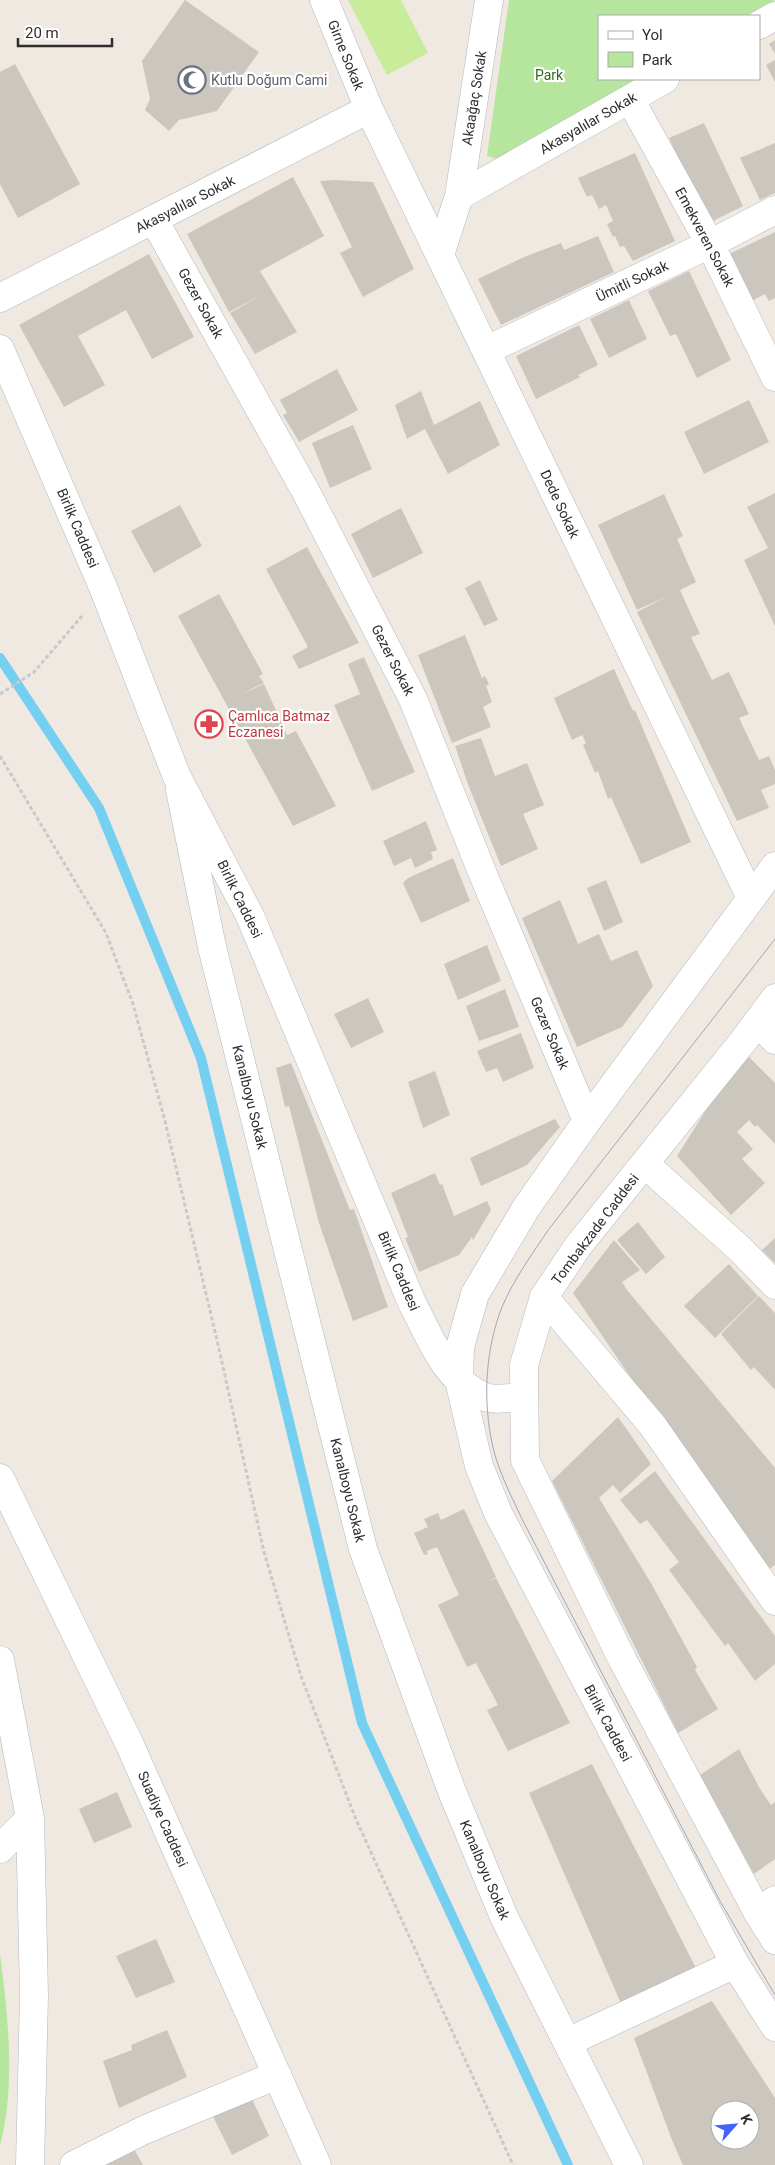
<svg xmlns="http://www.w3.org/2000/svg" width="775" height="2165" font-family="Roboto,sans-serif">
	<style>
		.green { fill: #b6e59e }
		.pitch { fill: #c9ec9a }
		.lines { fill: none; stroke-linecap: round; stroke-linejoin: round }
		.stream { stroke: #75cff0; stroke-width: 10 }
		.building { fill: #cbc7bf; fill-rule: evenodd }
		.street-casing { stroke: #b4b7c1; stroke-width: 29 }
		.secondary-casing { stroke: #b4b7c1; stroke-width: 29 }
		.path { stroke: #c9c9c9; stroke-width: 3; stroke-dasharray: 4 2.5; stroke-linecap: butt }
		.street { stroke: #fff; stroke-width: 28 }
		.secondary { stroke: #fff; stroke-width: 28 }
		.tram { stroke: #a3a6b8; stroke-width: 1 }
		.labels { text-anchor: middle; stroke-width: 4.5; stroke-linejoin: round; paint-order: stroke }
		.street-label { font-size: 14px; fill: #2e2e2e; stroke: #fff }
		.park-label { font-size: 14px; fill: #2c6e1b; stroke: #fff }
		.worship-label { font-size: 14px; fill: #5b616d; stroke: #fff; text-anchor: start }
		.health-label { font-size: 14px; fill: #be3a42; stroke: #fff; text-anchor: start }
	</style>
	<rect width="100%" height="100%" fill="#efe9e1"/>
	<path class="green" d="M 509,0 L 775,0 L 748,16 L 599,16 L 599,79 L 643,79 L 504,161 L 487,156 Z
		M 0,1954 C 8,2017 16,2083 0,2146 Z"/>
	<path class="pitch" d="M 348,0 L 401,0 L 428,53 L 387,75 Z"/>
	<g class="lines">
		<path class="stream" d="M 0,658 L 99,808 L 201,1058 L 362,1723 L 568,2165"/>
	</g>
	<path class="building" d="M 185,0 L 259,52 L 217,111 L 179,120 L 169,131 L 145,110 L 150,99 L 142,61 Z
		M 775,40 L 775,54 L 769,44 Z
		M 775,60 L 775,82 L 766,65 Z
		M 15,64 L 80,184 L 18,218 L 0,184 L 0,72 Z
		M 704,123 L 743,206 L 709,223 L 669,138 Z
		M 775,143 L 775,193 L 760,200 L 740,158 Z
		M 635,153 L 675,241 L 633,261 L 624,246 L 620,247 L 615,236 L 613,237 L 607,224 L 613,221 L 606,205 L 599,209 L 592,195 L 587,197 L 578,178 Z
		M 293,177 L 324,236 L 260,271 L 297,332 L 255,354 L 230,313 L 260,296 L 229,312 L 187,234 Z
		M 335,180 L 373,182 L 414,269 L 363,297 L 340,253 L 352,247 L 320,181 Z
		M 775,232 L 775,298 L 769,301 L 765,294 L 750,302 L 727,255 Z
		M 598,236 L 614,272 L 501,325 L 478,279 L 524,257 L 561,243 L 564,250 Z
		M 149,254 L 194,337 L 152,359 L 126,310 L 78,336 L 105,385 L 64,407 L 19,325 Z
		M 689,271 L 731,360 L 697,378 L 676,334 L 670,336 L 648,291 Z
		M 629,300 L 647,339 L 609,358 L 590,319 Z
		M 579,325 L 598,365 L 578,375 L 580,377 L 536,399 L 516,356 Z
		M 337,369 L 358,410 L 299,442 L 283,415 L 287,413 L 280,400 Z
		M 421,391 L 434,425 L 480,401 L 500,445 L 448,474 L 425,429 L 407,439 L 395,405 Z
		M 749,400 L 769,442 L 704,474 L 684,432 Z
		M 353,425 L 372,469 L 330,488 L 312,443 Z
		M 775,493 L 775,626 L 744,560 L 768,548 L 747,507 Z
		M 664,494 L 683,536 L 677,539 L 696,582 L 680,590 L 700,634 L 691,637 L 712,680 L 729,672 L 749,714 L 739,718 L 759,760 L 769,756 L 775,770 L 775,784 L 761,790 L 769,808 L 737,821 L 637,612 L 670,595 L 637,610 L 598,525 Z
		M 180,505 L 202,546 L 154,573 L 131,531 Z
		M 401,508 L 423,553 L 373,578 L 351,534 Z
		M 307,547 L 359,643 L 299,669 L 292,656 L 308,647 L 266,569 Z
		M 480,580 L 498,620 L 484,626 L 465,588 Z
		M 219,594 L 263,674 L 259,676 L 264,683 L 237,696 L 264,684 L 287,735 L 296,731 L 336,806 L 293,826 L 178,616 Z
		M 465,635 L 482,678 L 485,676 L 489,684 L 486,686 L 492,702 L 483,707 L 491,727 L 452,743 L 418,655 Z
		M 364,657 L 415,772 L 372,791 L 334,705 L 360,694 L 348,664 Z
		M 614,669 L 633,711 L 635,710 L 691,842 L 641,864 L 611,797 L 608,799 L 598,771 L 595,773 L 583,745 L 586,743 L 582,735 L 572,740 L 554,698 Z
		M 481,738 L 495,776 L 527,763 L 544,805 L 523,814 L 538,849 L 501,866 L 469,787 L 455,746 Z
		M 426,821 L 437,850 L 431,852 L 433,859 L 415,868 L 411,858 L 394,866 L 383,841 Z
		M 453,858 L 470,901 L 421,923 L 403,883 L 408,878 Z
		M 606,880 L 623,922 L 604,931 L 587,888 Z
		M 560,900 L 578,944 L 599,934 L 611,961 L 637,950 L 653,986 L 622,1027 L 577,1047 L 522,918 Z
		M 487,945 L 501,981 L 458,1000 L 444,964 Z
		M 505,989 L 519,1027 L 479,1041 L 466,1006 Z
		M 368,998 L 384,1032 L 351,1048 L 334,1014 Z
		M 521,1033 L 534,1068 L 503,1082 L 497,1068 L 486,1072 L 477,1051 Z
		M 747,1055 L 775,1083 L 775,1144 L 757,1125 L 755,1127 L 749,1120 L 737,1132 L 753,1149 L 742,1159 L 765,1183 L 731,1215 L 677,1156 L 710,1104 Z
		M 291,1063 L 350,1210 L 354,1209 L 388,1307 L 353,1321 L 319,1223 L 289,1106 L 285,1107 L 276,1068 Z
		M 435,1071 L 450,1115 L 423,1128 L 408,1082 Z
		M 555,1119 L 560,1127 L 527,1165 L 481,1186 L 470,1158 Z
		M 435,1173 L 440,1185 L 442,1184 L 454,1216 L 487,1201 L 491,1210 L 473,1240 L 472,1237 L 459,1255 L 419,1272 L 405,1238 L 408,1237 L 391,1193 Z
		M 638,1222 L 665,1257 L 646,1274 L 617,1240 Z
		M 775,1238 L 775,1263 L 762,1250 Z
		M 614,1240 L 640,1270 L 622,1282 L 627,1290 L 775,1468 L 775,1565 L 768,1570 L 642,1394 L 573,1293 Z
		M 729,1264 L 758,1296 L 715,1338 L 684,1306 Z
		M 759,1296 L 775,1313 L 775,1390 L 754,1367 L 751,1370 L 721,1334 Z
		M 618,1417 L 651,1464 L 620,1493 L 613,1485 L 599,1498 L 651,1583 L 697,1667 L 695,1670 L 718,1709 L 678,1733 L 552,1481 Z
		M 655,1471 L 775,1636 L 775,1664 L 755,1681 L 728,1643 L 725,1646 L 669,1570 L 679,1562 L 647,1520 L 640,1524 L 620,1500 Z
		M 464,1509 L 496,1577 L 489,1581 L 496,1578 L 570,1723 L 508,1751 L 487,1710 L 498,1705 L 476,1663 L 467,1667 L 438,1605 L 459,1595 L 437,1547 L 427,1551 L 428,1554 L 424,1555 L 414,1533 L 428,1527 L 424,1519 L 438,1513 L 441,1520 Z
		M 739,1749 L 760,1789 L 771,1805 L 775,1802 L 775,1859 L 754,1874 L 700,1775 Z
		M 592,1764 L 698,1972 L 623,2008 L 529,1793 Z
		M 117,1792 L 132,1827 L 94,1843 L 79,1809 Z
		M 156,1939 L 175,1982 L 136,1998 L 116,1956 Z
		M 712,2001 L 775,2098 L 775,2165 L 683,2165 L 672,2140 L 634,2038 ZM 720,2110 L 750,2110 L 750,2140 L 720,2140 Z
		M 167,2030 L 187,2077 L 119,2108 L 103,2061 L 132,2050 L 131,2045 Z
		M 247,2088 L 269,2136 L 232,2155 L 208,2106 Z
		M 129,2140 L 143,2165 L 89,2165 Z"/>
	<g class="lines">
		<g class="street-casing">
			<path id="street" d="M 324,0 L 369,109 L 751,898
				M 759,25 L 775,16
				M 630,99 L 710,244 L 775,377
				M 459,196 L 665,79
				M 154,220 L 306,492 L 413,699 L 480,867 L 587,1121
				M 440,255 L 459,196 L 489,0
				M 0,298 L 369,109
				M 487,350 L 710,244 L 775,210
				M 180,790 L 212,947 L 363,1549 L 451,1789 L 504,1917 L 629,2165
				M 757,1022 L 775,1040
				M 645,1164 L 741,1250 L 775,1285
				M 544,1297 L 653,1426 L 775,1601
				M 0,1660 L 30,1818 L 34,1995 L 30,2165
				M 0,1849 L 30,1818
				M 758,1913 L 775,1900
				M 568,2042 L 735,1964
				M 74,2165 L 144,2130 L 277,2075"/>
		</g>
		<g class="secondary-casing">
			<path id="secondary" d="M 0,349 L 103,587 L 177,777 L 250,916 L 412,1303 C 430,1337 445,1381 485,1397 C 495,1401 513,1397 524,1397
				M 775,866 L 587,1121 L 526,1208 L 475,1294 L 460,1347 L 459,1380 L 479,1466 L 498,1513 L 735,1964 L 775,2027
				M 775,998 L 744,1040 L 578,1246 L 544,1297 L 524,1365 L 525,1460 L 622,1659 L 758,1913 L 775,1940
				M 0,1478 L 129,1743 L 317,2165"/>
		</g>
		<path class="path" d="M 0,694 L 34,672 L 82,616
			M 0,756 L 106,933 L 133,1004 L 164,1117 L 217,1340 L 264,1552 L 301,1676 L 355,1817 L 513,2165"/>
		<use href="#street" class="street"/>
		<use href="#secondary" class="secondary"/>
		<path class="tram" d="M 775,939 L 549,1229 C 532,1254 514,1279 502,1307 C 486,1348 483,1395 491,1438 C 496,1467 510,1493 522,1519 L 720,1901 L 775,1995"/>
	</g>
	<defs>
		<g id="mosque-ring" transform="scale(1.4375)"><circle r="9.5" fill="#fff" stroke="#6b7280" stroke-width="1.5"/><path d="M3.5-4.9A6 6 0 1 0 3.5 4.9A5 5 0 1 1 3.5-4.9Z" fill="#6b7280"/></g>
		<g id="pharmacy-ring" transform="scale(1.4375)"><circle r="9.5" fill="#fff" stroke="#e0444e" stroke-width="1.5"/><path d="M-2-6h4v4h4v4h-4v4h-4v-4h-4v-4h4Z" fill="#e0444e"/></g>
	</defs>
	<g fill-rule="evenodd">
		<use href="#mosque-ring" x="192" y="80"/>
		<use href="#pharmacy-ring" x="209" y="724"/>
	</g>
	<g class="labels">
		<g class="street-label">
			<text transform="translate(346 55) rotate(68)" y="5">Girne Sokak</text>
			<text transform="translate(474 98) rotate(-81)" y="5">Akaağaç Sokak</text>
			<text transform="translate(588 123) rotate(-30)" y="5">Akasyalılar Sokak</text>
			<text transform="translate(185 204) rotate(-27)" y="5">Akasyalılar Sokak</text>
			<text transform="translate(705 237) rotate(62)" y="5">Emekveren Sokak</text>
			<text transform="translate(632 281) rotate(-25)" y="5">Ümitli Sokak</text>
			<text transform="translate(201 303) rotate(61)" y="5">Gezer Sokak</text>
			<text transform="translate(560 504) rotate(65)" y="5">Dede Sokak</text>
			<text transform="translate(78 528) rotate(67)" y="5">Birlik Caddesi</text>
			<text transform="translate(393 660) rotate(63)" y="5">Gezer Sokak</text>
			<text transform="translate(240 899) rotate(64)" y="5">Birlik Caddesi</text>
			<text transform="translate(550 1033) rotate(67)" y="5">Gezer Sokak</text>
			<text transform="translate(250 1097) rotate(76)" y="5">Kanalboyu Sokak</text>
			<text transform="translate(595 1229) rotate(-53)" y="5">Tombakzade Caddesi</text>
			<text transform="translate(399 1271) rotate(67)" y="5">Birlik Caddesi</text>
			<text transform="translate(348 1490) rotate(76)" y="5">Kanalboyu Sokak</text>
			<text transform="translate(608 1723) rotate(62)" y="5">Birlik Caddesi</text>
			<text transform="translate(163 1819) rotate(66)" y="5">Suadiye Caddesi</text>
			<text transform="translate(485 1870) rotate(67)" y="5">Kanalboyu Sokak</text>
		</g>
		<g class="park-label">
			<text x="549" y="80">Park</text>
		</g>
		<g class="worship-label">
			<text x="211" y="85">Kutlu Doğum Cami</text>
		</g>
		<g class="health-label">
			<text x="228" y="721">Çamlıca Batmaz<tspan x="228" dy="16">Eczanesi</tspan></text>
		</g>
	</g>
	<rect x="598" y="15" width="162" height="65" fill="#ffffff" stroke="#ababab"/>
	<rect x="608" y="31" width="25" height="8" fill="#ffffff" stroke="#ababab"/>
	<text x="642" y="40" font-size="15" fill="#2e2e2e">Yol</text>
	<rect x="608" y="52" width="25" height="15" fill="#b6e59e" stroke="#ababab"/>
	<text x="642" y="65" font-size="15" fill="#2e2e2e">Park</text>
	<g transform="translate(735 2125) rotate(63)"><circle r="24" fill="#ffffff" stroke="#ababab"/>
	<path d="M0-4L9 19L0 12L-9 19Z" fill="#4264fb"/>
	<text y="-8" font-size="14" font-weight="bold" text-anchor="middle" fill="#2e2e2e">K</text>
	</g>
	<path d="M18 38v8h94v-8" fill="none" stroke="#2e2e2e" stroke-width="2.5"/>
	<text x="25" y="38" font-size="15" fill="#2e2e2e" stroke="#ffffff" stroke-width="4" paint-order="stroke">20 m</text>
</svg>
